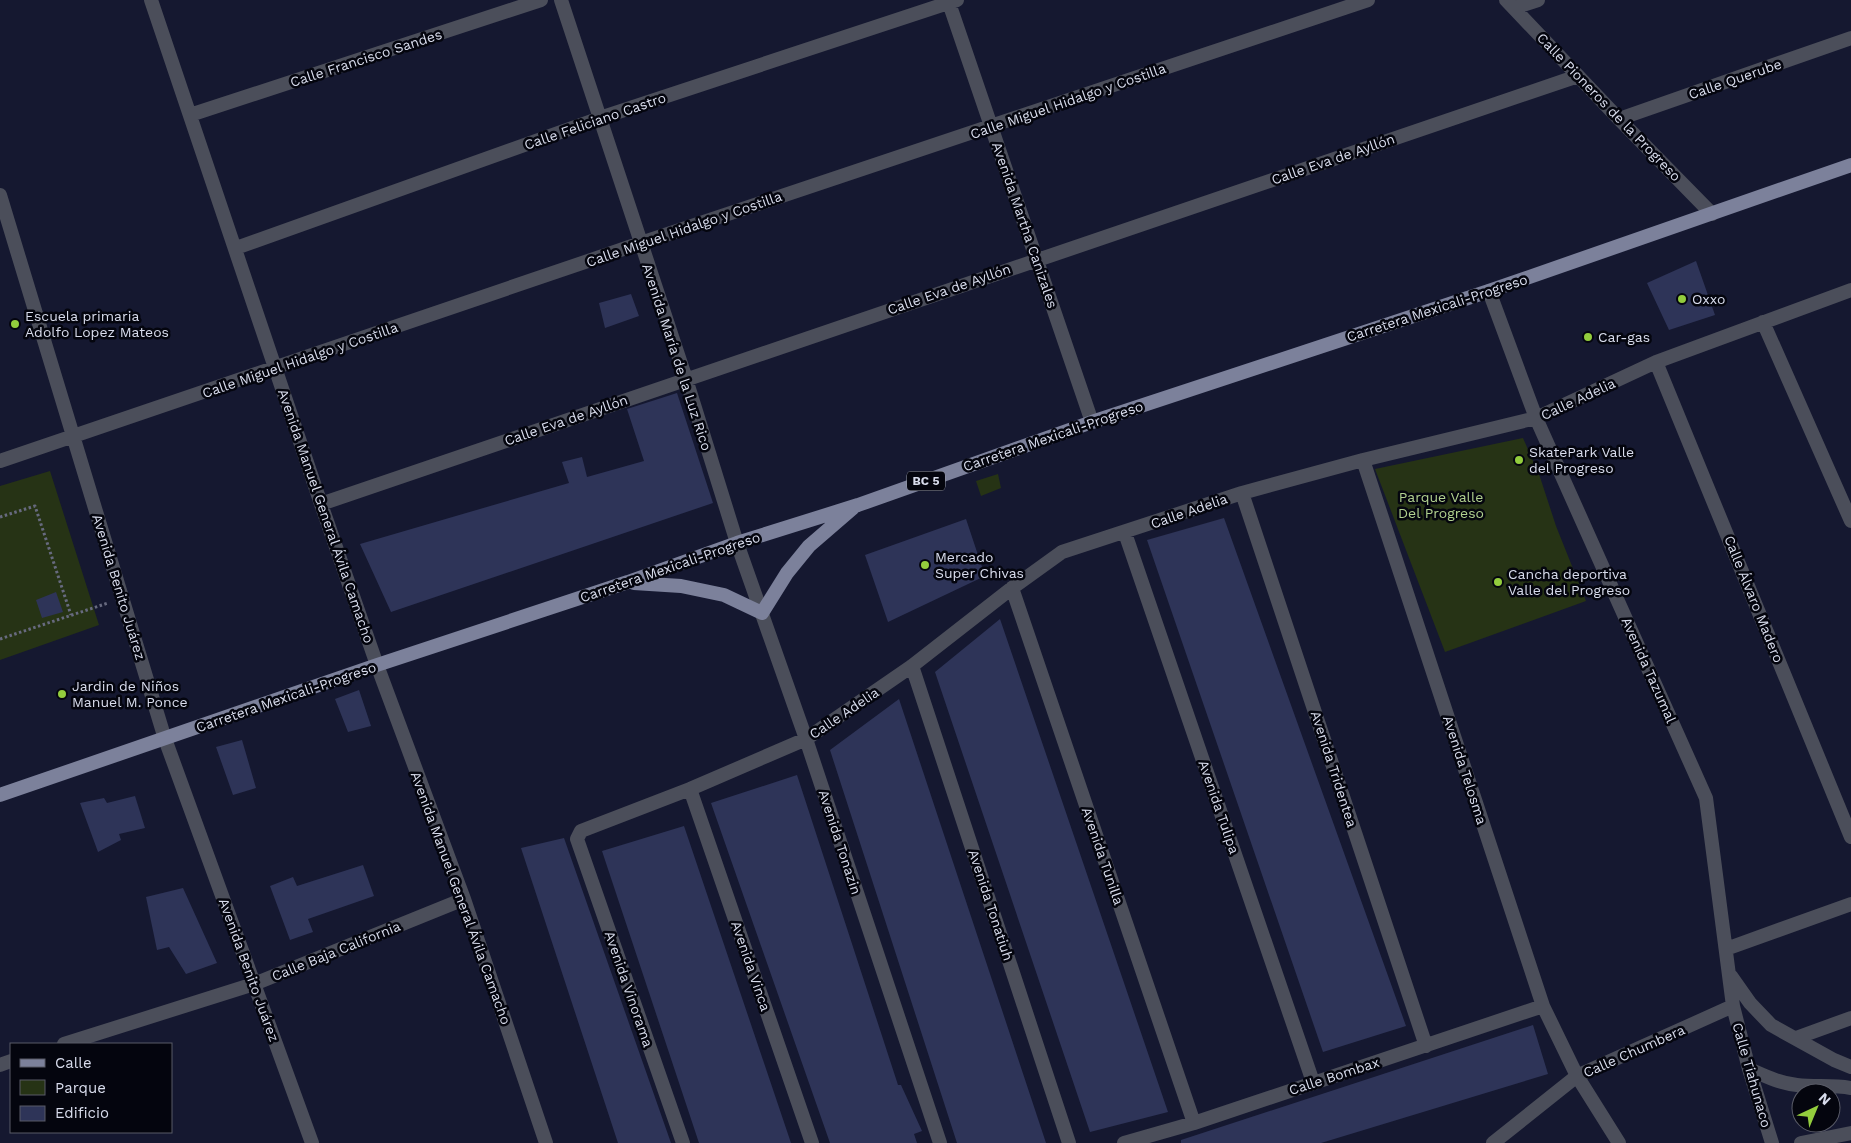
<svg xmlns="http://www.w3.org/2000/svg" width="1851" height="1143" font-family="'Work Sans',sans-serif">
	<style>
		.green { fill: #263315 }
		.building { fill: #2e3458 }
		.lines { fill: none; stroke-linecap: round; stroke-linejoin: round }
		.path { stroke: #676a7f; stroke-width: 3; stroke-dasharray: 2.5 2.5; stroke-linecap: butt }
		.minor { stroke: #4b4e5a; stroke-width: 14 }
		.primary { stroke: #7c819b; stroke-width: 14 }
		.poi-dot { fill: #93cd3d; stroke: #04050e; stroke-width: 2 }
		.labels { text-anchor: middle; stroke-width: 5; stroke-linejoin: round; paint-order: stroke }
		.shield { fill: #04050e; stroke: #989ca9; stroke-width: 1 }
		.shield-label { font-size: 12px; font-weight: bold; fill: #d8dcec }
		.street-label { font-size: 14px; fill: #d8dcec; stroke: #04050e }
		.poi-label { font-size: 14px; fill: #d8dcec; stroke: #04050e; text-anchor: start }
		.park-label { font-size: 14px; fill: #b1d18f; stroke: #04050e }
	</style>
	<rect width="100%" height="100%" fill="#151830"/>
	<path class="green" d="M 1523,438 L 1540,477 L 1556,526 L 1586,601 L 1445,652 L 1375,469 Z
		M 50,471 L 99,625 L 0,660 L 0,486 Z
		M 998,474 L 1001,488 L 981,496 L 976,481 Z"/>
	<path class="building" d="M 1696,261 L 1715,315 L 1669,330 L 1647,283 Z
		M 631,294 L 639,316 L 605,328 L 599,303 Z
		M 677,393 L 713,503 L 391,612 L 360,544 L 569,483 L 562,462 L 582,457 L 587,477 L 644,461 L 627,409 Z
		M 1224,518 L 1406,1026 L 1323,1052 L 1147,540 Z
		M 966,519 L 985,576 L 888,622 L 865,555 Z
		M 56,592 L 63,612 L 42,618 L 36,600 Z
		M 1000,619 L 1168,1112 L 1090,1132 L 935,672 Z
		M 359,690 L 371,726 L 348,732 L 335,699 Z
		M 899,699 L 1046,1143 L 957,1143 L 830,750 Z
		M 242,740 L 256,788 L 233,795 L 216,747 Z
		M 797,775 L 898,1085 L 901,1085 L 922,1131 L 914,1134 L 917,1143 L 830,1143 L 711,803 Z
		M 135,796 L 145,828 L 119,834 L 121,840 L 98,852 L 80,803 L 104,798 L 107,803 Z
		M 684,826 L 791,1143 L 699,1143 L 602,851 Z
		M 564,838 L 671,1143 L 618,1143 L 521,848 Z
		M 363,865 L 374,896 L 308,919 L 313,932 L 290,940 L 270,886 L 293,877 L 297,886 Z
		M 183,888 L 217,963 L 186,974 L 169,947 L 157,950 L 146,897 Z
		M 1533,1025 L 1548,1074 L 1321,1143 L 1181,1143 L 1181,1140 Z"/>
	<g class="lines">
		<path class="path" d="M 0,517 L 35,506 L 71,615
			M 0,639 L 108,603"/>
		<path class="minor" d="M 151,0 L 321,504 L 377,665 L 464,899 L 546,1143
			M 561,0 L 686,379 L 737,543 L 806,739 L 940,1143
			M 948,0 L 1092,422
			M 1506,0 L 1619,119 L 1712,214
			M 1514,8 L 1538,0
			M 190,115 L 541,0
			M 1619,119 L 1851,38
			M 0,195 L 165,739 L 312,1143
			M 236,248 L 600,118 L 957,0
			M 1489,291 L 1536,418 L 1706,798 L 1733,1006 L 1749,1069 L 1772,1143
			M 1763,322 L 1851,521
			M 1656,362 L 1851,837
			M 1363,460 L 1543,1006 L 1577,1076 L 1619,1143
			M 0,461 L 638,244 L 1368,0
			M 1242,493 L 1426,1046
			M 321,504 L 1578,76
			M 1125,533 L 1313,1082
			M 1012,588 L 1194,1123
			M 912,666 L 1069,1143
			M 690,789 L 812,1143
			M 1726,949 L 1851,904
			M 1731,976 L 1750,1003 L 1771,1025 L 1834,1060 L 1851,1067
			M 1796,1038 L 1851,1018
			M 64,1044 L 254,984 L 464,899
			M 0,1065 L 11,1061
			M 1749,1069 C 1765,1076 1779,1083 1797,1085 C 1815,1087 1833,1085 1851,1088
			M 683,1143 L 577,839 L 581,831 L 690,789 L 806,739 L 912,666 L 1012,588 L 1062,552 L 1242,493 L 1363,460 L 1536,418 L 1656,362 L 1851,290
			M 1124,1143 L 1194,1123 L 1543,1006
			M 1493,1143 L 1577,1076 L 1733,1006
			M 1801,1143 L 1851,1133"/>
		<path class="primary" d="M 634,583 L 681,586 L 724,595 L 762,613 L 787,573 L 809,546 L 853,508
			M 0,795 L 377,665 L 628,582 L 737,543 L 858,505 L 1092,422 L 1489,291 L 1851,165"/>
	</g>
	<g class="poi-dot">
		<circle cx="1682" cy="299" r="5"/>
		<circle cx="15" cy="324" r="5"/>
		<circle cx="1588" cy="337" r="5"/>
		<circle cx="1519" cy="460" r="5"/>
		<circle cx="925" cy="565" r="5"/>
		<circle cx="1498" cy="582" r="5"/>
		<circle cx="62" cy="694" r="5"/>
	</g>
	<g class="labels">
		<rect class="shield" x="907" y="471.5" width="38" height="19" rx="4"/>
		<g class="shield-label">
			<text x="926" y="485">BC 5</text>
		</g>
		<g class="street-label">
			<text transform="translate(366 58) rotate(-18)" y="5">Calle Francisco Sandes</text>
			<text transform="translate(1735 79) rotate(-19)" y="5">Calle Querube</text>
			<text transform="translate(1068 101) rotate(-19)" y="5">Calle Miguel Hidalgo y Costilla</text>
			<text transform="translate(1609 107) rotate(46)" y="5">Calle Pioneros de la Progreso</text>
			<text transform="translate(595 121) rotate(-19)" y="5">Calle Feliciano Castro</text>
			<text transform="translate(1333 159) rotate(-19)" y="5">Calle Eva de Ayllón</text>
			<text transform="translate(1025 225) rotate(71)" y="5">Avenida Martha Canizales</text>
			<text transform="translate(684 229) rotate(-19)" y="5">Calle Miguel Hidalgo y Costilla</text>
			<text transform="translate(949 289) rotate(-19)" y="5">Calle Eva de Ayllón</text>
			<text transform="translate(1437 308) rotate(-18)" y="5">Carretera Mexicali-Progreso</text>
			<text transform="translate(677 357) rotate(72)" y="5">Avenida María de la Luz Rico</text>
			<text transform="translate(300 360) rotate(-19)" y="5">Calle Miguel Hidalgo y Costilla</text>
			<text transform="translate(1578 399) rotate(-25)" y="5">Calle Adelia</text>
			<text transform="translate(566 420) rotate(-19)" y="5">Calle Eva de Ayllón</text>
			<text transform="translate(1053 436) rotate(-19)" y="5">Carretera Mexicali-Progreso</text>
			<text transform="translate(1189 511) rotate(-19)" y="5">Calle Adelia</text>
			<text transform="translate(326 516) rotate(71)" y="5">Avenida Manuel General Ávila Camacho</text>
			<text transform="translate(670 567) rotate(-19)" y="5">Carretera Mexicali-Progreso</text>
			<text transform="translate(119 587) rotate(73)" y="5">Avenida Benito Juárez</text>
			<text transform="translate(1754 599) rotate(68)" y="5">Calle Álvaro Madero</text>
			<text transform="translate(1649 670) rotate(66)" y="5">Avenida Tazumal</text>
			<text transform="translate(286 697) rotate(-19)" y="5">Carretera Mexicali-Progreso</text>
			<text transform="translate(844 713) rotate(-34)" y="5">Calle Adelia</text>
			<text transform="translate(1334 769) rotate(72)" y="5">Avenida Tridentea</text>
			<text transform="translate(1465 770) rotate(72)" y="5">Avenida Telosma</text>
			<text transform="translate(1219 807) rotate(71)" y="5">Avenida Tulipa</text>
			<text transform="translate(840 842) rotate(72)" y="5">Avenida Tonazin</text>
			<text transform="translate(1103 856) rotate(71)" y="5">Avenida Tunilla</text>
			<text transform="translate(461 898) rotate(70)" y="5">Avenida Manuel General Ávila Camacho</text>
			<text transform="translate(991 905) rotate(72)" y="5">Avenida Tonatiuh</text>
			<text transform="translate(336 951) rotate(-22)" y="5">Calle Baja California</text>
			<text transform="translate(751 966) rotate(71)" y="5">Avenida Vinca</text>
			<text transform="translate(249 970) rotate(70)" y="5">Avenida Benito Juárez</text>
			<text transform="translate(629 989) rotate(71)" y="5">Avenida Vinorama</text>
			<text transform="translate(1634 1051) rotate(-24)" y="5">Calle Chumbera</text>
			<text transform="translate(1752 1075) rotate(74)" y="5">Calle Tiahunaco</text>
			<text transform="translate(1334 1076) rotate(-18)" y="5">Calle Bombax</text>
		</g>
		<g class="poi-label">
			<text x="1692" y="304">Oxxo</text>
			<text x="25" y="321">Escuela primaria<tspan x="25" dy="16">Adolfo Lopez Mateos</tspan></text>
			<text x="1598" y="342">Car-gas</text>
			<text x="1529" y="457">SkatePark Valle<tspan x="1529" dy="16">del Progreso</tspan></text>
			<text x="935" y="562">Mercado<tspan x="935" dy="16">Super Chivas</tspan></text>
			<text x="1508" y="579">Cancha deportiva<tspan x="1508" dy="16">Valle del Progreso</tspan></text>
			<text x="72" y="691">Jardin de Niños<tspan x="72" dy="16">Manuel M. Ponce</tspan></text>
		</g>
		<g class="park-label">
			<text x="1441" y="502">Parque Valle<tspan x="1441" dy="16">Del Progreso</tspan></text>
		</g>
	</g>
	<rect x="10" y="1043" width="162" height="90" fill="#04050e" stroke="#595b67"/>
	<rect x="20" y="1059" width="25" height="8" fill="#7c819b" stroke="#595b67"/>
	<text x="55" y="1068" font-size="15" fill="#d8dcec">Calle</text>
	<rect x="20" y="1080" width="25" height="15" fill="#263315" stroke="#595b67"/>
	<text x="55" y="1093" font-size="15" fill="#d8dcec">Parque</text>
	<rect x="20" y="1106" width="25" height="15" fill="#2e3458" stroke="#595b67"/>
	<text x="55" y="1118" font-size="15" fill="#d8dcec">Edificio</text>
	<g transform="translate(1816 1108) rotate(44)"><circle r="24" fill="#04050e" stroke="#595b67"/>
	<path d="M0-4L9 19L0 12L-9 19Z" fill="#93cd3d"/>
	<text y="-8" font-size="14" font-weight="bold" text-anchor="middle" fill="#d8dcec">N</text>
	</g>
</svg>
